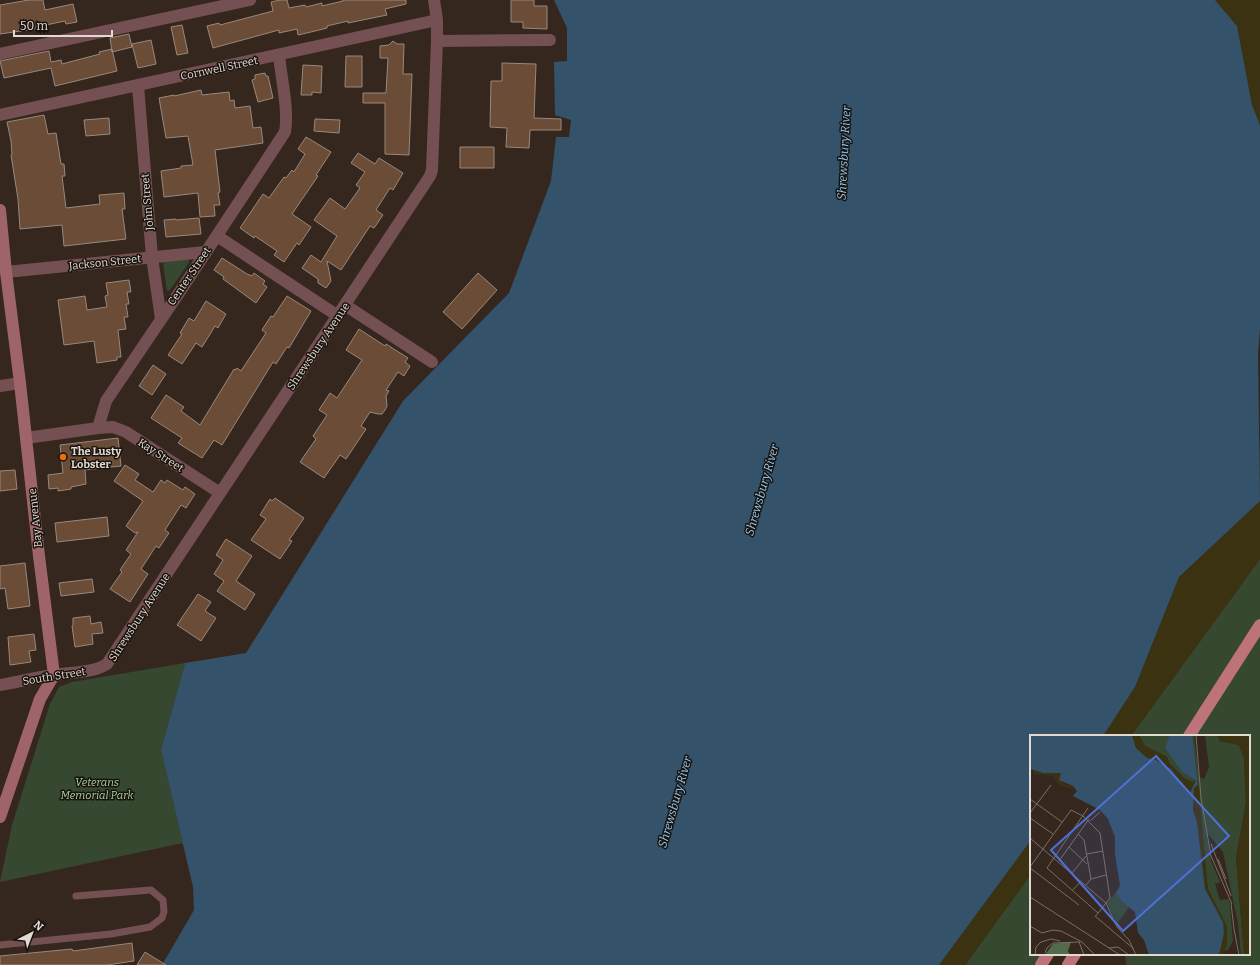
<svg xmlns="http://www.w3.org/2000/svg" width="1260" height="965" font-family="Bitter,serif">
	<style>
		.green { fill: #364830 }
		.sand { fill: #3a3211 }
		.water { fill: #345269 }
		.building { fill: #6a4c37; stroke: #99887c }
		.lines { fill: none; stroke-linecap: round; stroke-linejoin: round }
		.lane { stroke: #755053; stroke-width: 7 }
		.street { stroke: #755053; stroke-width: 12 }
		.secondary { stroke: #9e6469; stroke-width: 12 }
		.primary { stroke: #be727a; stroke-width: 12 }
		.food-dot { fill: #e8710a; stroke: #18120d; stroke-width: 1.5 }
		.labels { text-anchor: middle; stroke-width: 3; stroke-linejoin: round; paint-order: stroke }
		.street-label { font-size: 11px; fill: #e3d9d3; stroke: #18120d }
		.poi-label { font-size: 11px; font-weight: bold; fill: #e3d9d3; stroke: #18120d; text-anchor: start }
		.park-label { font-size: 11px; font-style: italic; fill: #a8d19d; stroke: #18120d }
		.water-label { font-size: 12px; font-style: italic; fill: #93c9f3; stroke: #18120d }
		.inset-road { fill: none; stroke: #7b6e66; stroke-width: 1 }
		.view { fill: #4e71d7; fill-opacity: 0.15; stroke: #4e71d7; stroke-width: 2 }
		.inset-edge { fill: none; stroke: #e3d9d3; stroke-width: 2 }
	</style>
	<rect width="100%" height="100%" fill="#35271e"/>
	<path class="green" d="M 188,259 L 189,262 L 188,264 L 170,290 L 167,291 L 163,263 L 164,262 Z
		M 1260,559 L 1260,965 L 1126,965 L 1125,954 L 1249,954 L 1249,736 L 1131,736 Z
		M 185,663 L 161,750 L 183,843 L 0,882 L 12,825 L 50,704 L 59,687 L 72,682 Z
		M 1031,874 L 1031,954 L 1041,954 L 1034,965 L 965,965 Z"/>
	<path class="sand" d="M 1215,0 L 1260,0 L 1260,125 L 1252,105 L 1237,26 Z
		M 1260,444 L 1260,559 L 1131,736 L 1103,736 L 1135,687 L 1179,577 L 1244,515 Z
		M 1031,840 L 1031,874 L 965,965 L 939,965 Z"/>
	<path class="water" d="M 554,0 L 1215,0 L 1237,26 L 1252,105 L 1260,125 L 1260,328 L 1258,353 L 1260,501 L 1179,577 L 1135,687 L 1103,736 L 1031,736 L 1031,840 L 939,965 L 162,965 L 194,910 L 193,887 L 161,750 L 185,663 L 246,653 L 403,401 L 509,293 L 551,181 L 556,137 L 569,137 L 571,120 L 555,115 L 554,62 L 567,61 L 567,28 Z"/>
	<path class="building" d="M 29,0 L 43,0 L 45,10 L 73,4 L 77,22 L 66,24 L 65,21 L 41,26 L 41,28 L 0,34 L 0,5 Z
		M 280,0 L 287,0 L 289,8 L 305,5 L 306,7 L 322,3 L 322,6 L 343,1 L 343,0 L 406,0 L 406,4 L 385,9 L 387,15 L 348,23 L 348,21 L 327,26 L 327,28 L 311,32 L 298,35 L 297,29 L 279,33 L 279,30 L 213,48 L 207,26 L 219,23 L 220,25 L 273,11 L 271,2 Z
		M 511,0 L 534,0 L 534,6 L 547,6 L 547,29 L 523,28 L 523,22 L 511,22 Z
		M 182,25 L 188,53 L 177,55 L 171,27 Z
		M 129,34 L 132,47 L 112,52 L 110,38 Z
		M 151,40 L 156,64 L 138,68 L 132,44 Z
		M 393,41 L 397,44 L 404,44 L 403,74 L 412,74 L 409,155 L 385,154 L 385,103 L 363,103 L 363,93 L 386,93 L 388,58 L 380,58 L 380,46 L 389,45 Z
		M 112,49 L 117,71 L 55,86 L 51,68 L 4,78 L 0,61 L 49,51 L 51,62 L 61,60 L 62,64 L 100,54 L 99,52 Z
		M 346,56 L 362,56 L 362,87 L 345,87 Z
		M 502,63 L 536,64 L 534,118 L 561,119 L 561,130 L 530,130 L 529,148 L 506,147 L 507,128 L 490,127 L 491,81 L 502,81 Z
		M 303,65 L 322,66 L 321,93 L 312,92 L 312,95 L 301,95 Z
		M 265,73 L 266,76 L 268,76 L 273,98 L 258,102 L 252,80 L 255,79 L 255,75 Z
		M 201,90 L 202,95 L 229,92 L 230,101 L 234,100 L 235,108 L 250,106 L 253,128 L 261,127 L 263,143 L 215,150 L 220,192 L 218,193 L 220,205 L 214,205 L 215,216 L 200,217 L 198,193 L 164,197 L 161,171 L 181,168 L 181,166 L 193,165 L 188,136 L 166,138 L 159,98 L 174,95 L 174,96 Z
		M 44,115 L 48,134 L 56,133 L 61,164 L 64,164 L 65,176 L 62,176 L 66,208 L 100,204 L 99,195 L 124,193 L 125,209 L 122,209 L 126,239 L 64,246 L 62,225 L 20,229 L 18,199 L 11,155 L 12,154 L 11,141 L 7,122 Z
		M 109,118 L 110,134 L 86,136 L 84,120 Z
		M 315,119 L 340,120 L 339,133 L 314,131 Z
		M 306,137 L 331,152 L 316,175 L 318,176 L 292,214 L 311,227 L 299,245 L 297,243 L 284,262 L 274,255 L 277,251 L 255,236 L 254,238 L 240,228 L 263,194 L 269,198 L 284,177 L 286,178 L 292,170 L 294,172 L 305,154 L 298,149 Z
		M 460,147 L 494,147 L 494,168 L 460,168 Z
		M 358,153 L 375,164 L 379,158 L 403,173 L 393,190 L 390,188 L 376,210 L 383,215 L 374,228 L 370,226 L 341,270 L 327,261 L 331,281 L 326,288 L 318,283 L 318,279 L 302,268 L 311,255 L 321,262 L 337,236 L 314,220 L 330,198 L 345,209 L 360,188 L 356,185 L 365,172 L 351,163 Z
		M 199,218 L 201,234 L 166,237 L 164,220 L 176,219 L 176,220 Z
		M 222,258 L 247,274 L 252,276 L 254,273 L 265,281 L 263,284 L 267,287 L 256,303 L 223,279 L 224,277 L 214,270 Z
		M 478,273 L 497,290 L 462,329 L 443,312 Z
		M 129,280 L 131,292 L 127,292 L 129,304 L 126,304 L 128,317 L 124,317 L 126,329 L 118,330 L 121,357 L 117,357 L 117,360 L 97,363 L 94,341 L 64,345 L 58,300 L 85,296 L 87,310 L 107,307 L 105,296 L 108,295 L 106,283 Z
		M 287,296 L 311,311 L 289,348 L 287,347 L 276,364 L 273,362 L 222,445 L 214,440 L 202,458 L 178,443 L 182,438 L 151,418 L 166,395 L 184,407 L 181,411 L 200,425 L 234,369 L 235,370 L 237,368 L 241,371 L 266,333 L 262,330 L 271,316 L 273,317 Z
		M 206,301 L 226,314 L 218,328 L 215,326 L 202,347 L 196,343 L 182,364 L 168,355 L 182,334 L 180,333 L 189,318 L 194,321 Z
		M 359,329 L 385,346 L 386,344 L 408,358 L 405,362 L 410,366 L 404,376 L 398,372 L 386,390 L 389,391 L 386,396 L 387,406 L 385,410 L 382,414 L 378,414 L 370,412 L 361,426 L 366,429 L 346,459 L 340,455 L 324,478 L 300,462 L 316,439 L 313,436 L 327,415 L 319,410 L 330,393 L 337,398 L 362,360 L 346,350 Z
		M 153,365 L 166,374 L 152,395 L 139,386 Z
		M 118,438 L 121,466 L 85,470 L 86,484 L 71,487 L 71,489 L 58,491 L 58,488 L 49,489 L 48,475 L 63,473 L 60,445 Z
		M 125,465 L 139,474 L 135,480 L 153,492 L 161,480 L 165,483 L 167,480 L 183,490 L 185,487 L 195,494 L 186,508 L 181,505 L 165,530 L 169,533 L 159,548 L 156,546 L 141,569 L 148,574 L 130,602 L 110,589 L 122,572 L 120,570 L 131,554 L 126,550 L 138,532 L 135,533 L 126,526 L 143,501 L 114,481 Z
		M 15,470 L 17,489 L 0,491 L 0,471 Z
		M 275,498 L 304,518 L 289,540 L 292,541 L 280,559 L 251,540 L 266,519 L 260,515 L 270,499 L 272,501 Z
		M 107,517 L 109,536 L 57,542 L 55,523 Z
		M 226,539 L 252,556 L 236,581 L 255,594 L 245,610 L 217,591 L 224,581 L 214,574 L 223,560 L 216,555 Z
		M 25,563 L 30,606 L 8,609 L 5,588 L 0,589 L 0,566 Z
		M 92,579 L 94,592 L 61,596 L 59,583 Z
		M 198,594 L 211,602 L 205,611 L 216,618 L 201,641 L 177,625 Z
		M 90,616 L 91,624 L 101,622 L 103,633 L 92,634 L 93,644 L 75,647 L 72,626 L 73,625 L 73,618 Z
		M 34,634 L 36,650 L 29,651 L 31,662 L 10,665 L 8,637 Z
		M 132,943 L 134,961 L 107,965 L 0,965 L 0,956 L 72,949 L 73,951 Z
		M 145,952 L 166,965 L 137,965 Z"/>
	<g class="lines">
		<path class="lane" d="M 0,945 L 111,934 L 150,927 L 162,918 L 164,912 L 163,900 L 151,890 L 76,896"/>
		<path class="street" d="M 437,41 L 550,40
			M 0,54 L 250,0
			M 138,86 L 152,257 L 161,319
			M 0,115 L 437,20
			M 217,236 L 338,316
			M 6,272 L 205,252
			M 345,305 L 432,362
			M 0,386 L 20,383
			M 98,428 L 113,427 L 126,432 L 220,493
			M 26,438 L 98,428 L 106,401 L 181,290 L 285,132 C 289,111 281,77 279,55
			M 0,685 C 18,682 37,677 55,675 C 72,672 93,673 107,664 L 430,176 L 432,170 L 437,41 L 437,20 L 434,0"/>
		<path class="secondary" d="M 0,210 L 6,272 L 20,383 L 39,556 L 54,675 L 40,699 L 0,817"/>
		<path class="primary" d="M 1189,736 L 1260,625
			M 1041,965 L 1048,954
			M 1068,965 L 1075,954"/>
	</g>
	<circle class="food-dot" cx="63" cy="457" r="4"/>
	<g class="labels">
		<g class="street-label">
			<text transform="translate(219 68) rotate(-12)" y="4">Cornwell Street</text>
			<text transform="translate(147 202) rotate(-95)" y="4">John Street</text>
			<text transform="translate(105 262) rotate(-6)" y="4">Jackson Street</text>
			<text transform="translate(189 276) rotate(-56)" y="4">Center Street</text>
			<text transform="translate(318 346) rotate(-56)" y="4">Shrewsbury Avenue</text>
			<text transform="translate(161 455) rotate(33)" y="4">Kay Street</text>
			<text transform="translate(35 518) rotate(-96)" y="4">Bay Avenue</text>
			<text transform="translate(139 617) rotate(-57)" y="4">Shrewsbury Avenue</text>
			<text transform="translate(54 676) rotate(-9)" y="4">South Street</text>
		</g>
		<g class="poi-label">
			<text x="71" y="455">The Lusty<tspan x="71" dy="13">Lobster</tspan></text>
		</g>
		<g class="park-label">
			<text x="97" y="786">Veterans<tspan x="97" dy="13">Memorial Park</tspan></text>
		</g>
		<g class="water-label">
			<text transform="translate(844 153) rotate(-87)" y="4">Shrewsbury River</text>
			<text transform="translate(762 490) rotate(-74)" y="4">Shrewsbury River</text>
			<text transform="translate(675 802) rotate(-74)" y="4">Shrewsbury River</text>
		</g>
	</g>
	<g transform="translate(1030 735)">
		<rect width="220" height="220" fill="#35271e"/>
		<path d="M 109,0 L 164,0 L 169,42 L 174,44 L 179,32 L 175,0 L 188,0 L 190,6 L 209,10 L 214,23 L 216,68 L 206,122 L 214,220 L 211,220 L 208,189 L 193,117 L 179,100 L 177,100 L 181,126 L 190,147 L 185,149 L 190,165 L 199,164 L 200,171 L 203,206 L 198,215 L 194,216 L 197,209 L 197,192 L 178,154 L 176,140 L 168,45 L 162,47 L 155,44 L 139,28 L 137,22 L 115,11 ZM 86,157 L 91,166 L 99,172 L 87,189 L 77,168 Z" fill="#364830"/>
		<path d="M 41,207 L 38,216 L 40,220 L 15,220 L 23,209 Z" fill="#536a4d"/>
		<path d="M 102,0 L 109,0 L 115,11 L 137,22 L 139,28 L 155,44 L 162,47 L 168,45 L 178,154 L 197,192 L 197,209 L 193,220 L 189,220 L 193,187 L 175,154 L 163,65 L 141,34 L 126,25 L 117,23 L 106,13 ZM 220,0 L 220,220 L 214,220 L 206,122 L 216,68 L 214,23 L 209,10 L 190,6 L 187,1 ZM 3,35 L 13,38 L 30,37 L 33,48 L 43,51 L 41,54 L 32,51 L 25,46 L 24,41 L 3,39 Z" fill="#3a3211"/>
		<path d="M 0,0 L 102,0 L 106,13 L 117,23 L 126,25 L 141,34 L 160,58 L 166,45 L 152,37 L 135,13 L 140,0 L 162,0 L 168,50 L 164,53 L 163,75 L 167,87 L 175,154 L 193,187 L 194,198 L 189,220 L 119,220 L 114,205 L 108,198 L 105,177 L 91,166 L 86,157 L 90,151 L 85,119 L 85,102 L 78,84 L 70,75 L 43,61 L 47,56 L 43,51 L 29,45 L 31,38 L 13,38 L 0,34 Z" fill="#345269"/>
		<path class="inset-road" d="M 166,0 L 171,63 L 181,121 L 202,169M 0,64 L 32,87M 58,73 L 17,133 L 68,178M 0,78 L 21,50M 53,81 L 70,98 L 80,163 L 65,182M 0,83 L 23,99M 60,86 L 70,77M 48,99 L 54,105 L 61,144 L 56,150M 0,103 L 76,168 L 87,192 L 99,205 L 106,220M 181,109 L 201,161M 39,112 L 57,129M 57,119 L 73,116M 188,124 L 196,144M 29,126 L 59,84M 0,132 L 41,75 L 53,81M 0,133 L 49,170M 42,138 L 56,121M 61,144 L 76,140M 42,156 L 51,146M 0,162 L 90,220M 201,168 L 204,194M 65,181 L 104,214M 0,191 L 12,198 L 23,195 L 31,196 L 52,207 L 65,220M 204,194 L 209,220M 49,207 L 54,220M 79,213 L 88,212 L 99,220M 15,218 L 17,213 L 23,208 L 50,207M 5,220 L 6,212 L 11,207 L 21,204 L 30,206"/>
		<path class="view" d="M 126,21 L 199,101 L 93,196 L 21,115 Z"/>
		<rect width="220" height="220" class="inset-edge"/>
	</g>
	<g transform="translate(32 933) rotate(42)" stroke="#18120d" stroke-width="3" paint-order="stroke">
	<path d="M0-3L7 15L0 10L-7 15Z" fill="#e3d9d3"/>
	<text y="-6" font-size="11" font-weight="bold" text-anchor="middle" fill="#e3d9d3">N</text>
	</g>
	<path d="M14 30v6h98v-6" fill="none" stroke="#e3d9d3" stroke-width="2"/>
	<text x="20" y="30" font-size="12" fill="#e3d9d3" stroke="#18120d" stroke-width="3" paint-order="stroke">50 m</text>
</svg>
